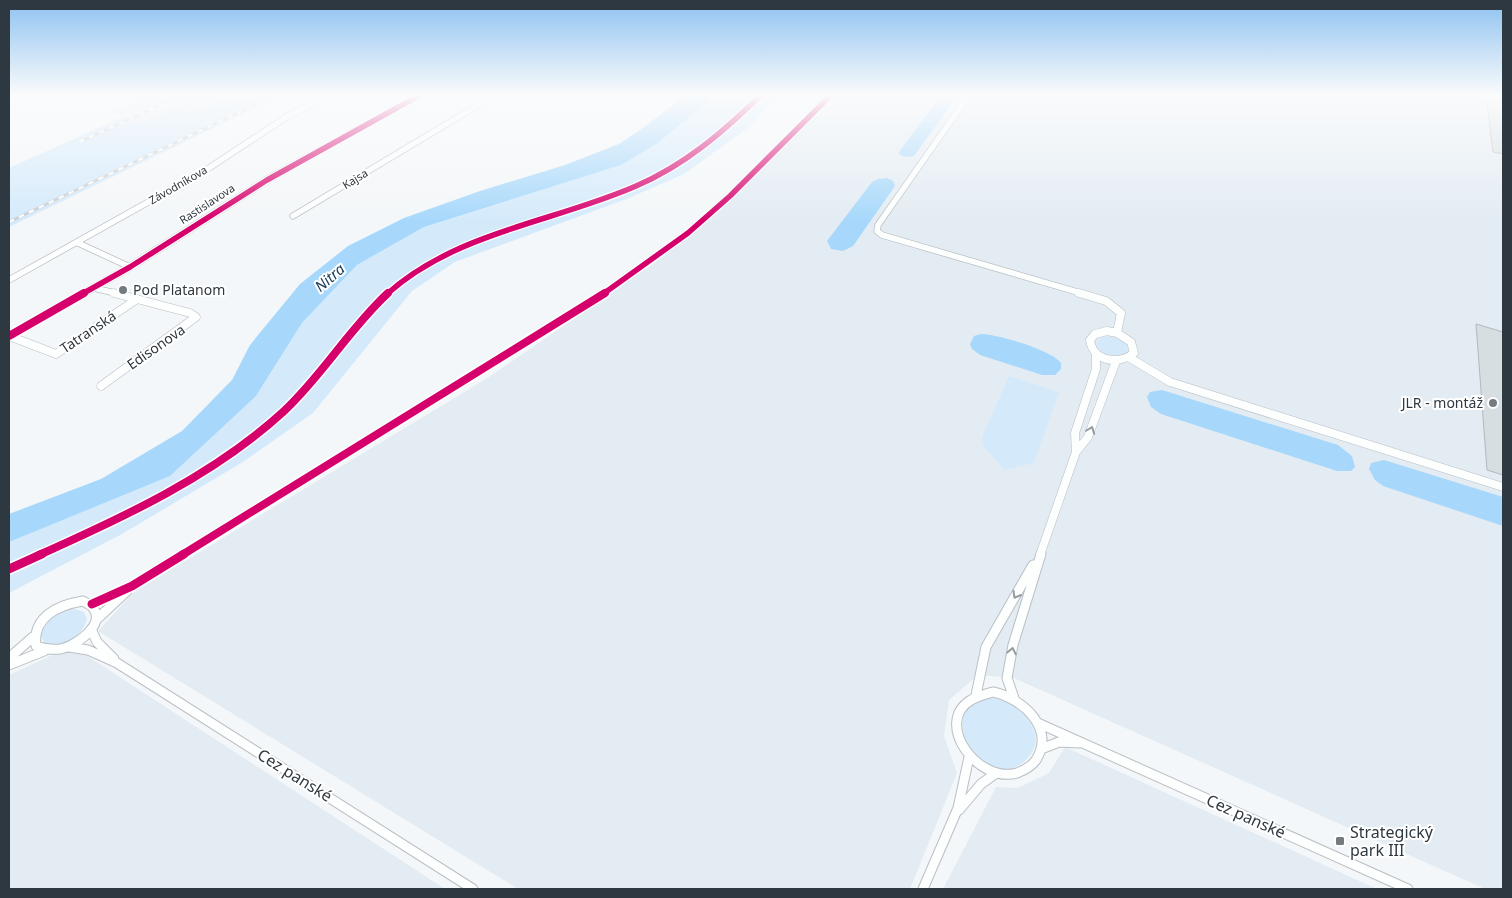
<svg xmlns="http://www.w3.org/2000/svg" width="1512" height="898" font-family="'Noto Sans',sans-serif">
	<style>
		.built { fill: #e3ecf3 }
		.green { fill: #d4eafb }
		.water { fill: #a7d8fb }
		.building { fill: #d7dee2; stroke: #b3b8bd }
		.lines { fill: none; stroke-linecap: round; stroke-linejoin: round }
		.minor-far2-casing { stroke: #b9bfc4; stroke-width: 7 }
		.minor-far1-casing { stroke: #b9bfc4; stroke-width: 9 }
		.minor-casing { stroke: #b9bfc4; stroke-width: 11 }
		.tertiary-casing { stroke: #b9bfc4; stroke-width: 2 }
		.minor-far2 { stroke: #fdfefe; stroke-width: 5.5 }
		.minor-far1 { stroke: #fdfefe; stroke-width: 8 }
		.minor { stroke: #fdfefe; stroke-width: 9 }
		.tertiary { fill: #fdfefe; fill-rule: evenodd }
		.rail-casing { stroke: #cecfd0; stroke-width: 3 }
		.rail { stroke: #fff; stroke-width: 2; stroke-dasharray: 5.5; stroke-linecap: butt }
		.cycleway-far2-casing { stroke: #fff; stroke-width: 8 }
		.cycleway-far1-casing { stroke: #fff; stroke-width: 11 }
		.cycleway-casing { stroke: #fff; stroke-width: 12 }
		.cycleway-far2 { stroke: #d6006c; stroke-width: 5.5 }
		.cycleway-far1 { stroke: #d6006c; stroke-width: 8 }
		.cycleway { stroke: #d6006c; stroke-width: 9 }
		.oneway { stroke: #969b9f }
		.poi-dot { fill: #737b81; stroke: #fff; stroke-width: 2 }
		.labels { text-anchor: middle; stroke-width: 4; stroke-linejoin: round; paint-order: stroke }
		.far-street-label { font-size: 11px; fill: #2e3840; stroke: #fff }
		.poi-label { font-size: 14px; fill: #2e3840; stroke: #fff; text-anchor: start }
		.street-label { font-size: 14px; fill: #2e3840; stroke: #fff }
		.water-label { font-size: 15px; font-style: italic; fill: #193e57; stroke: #fff }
		.near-street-label { font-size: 16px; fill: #2e3840; stroke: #fff }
		.near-poi-label { font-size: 16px; fill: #2e3840; stroke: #fff; text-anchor: start }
	</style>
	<rect width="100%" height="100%" fill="#f4f7f9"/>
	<path class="built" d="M 148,95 L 258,95 L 243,102 L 225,97 L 187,113 L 176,108 L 138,124 L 110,112 Z
		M 836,95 L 1503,95 L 1503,889 L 1485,889 L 1014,678 L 978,675 L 949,700 L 944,736 L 957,773 L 910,889 L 518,889 L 98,631 L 134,592 L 489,377 L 659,260 L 732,198 Z
		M 72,646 L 445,889 L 9,889 L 9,675 Z
		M 1065,747 L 1377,889 L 943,889 L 996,787 L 1018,788 L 1049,773 Z"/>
	<path class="green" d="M 258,95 L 281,95 L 9,227 L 9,168 L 123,117 L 138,124 L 177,108 L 187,113 L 225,97 L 243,102 Z
		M 716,95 L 779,95 L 749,127 L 684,174 L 629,198 L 455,262 L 412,291 L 313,413 L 243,462 L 122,534 L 9,593 L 9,542 L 87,509 L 256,396 L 302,323 L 357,265 L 424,227 L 621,165 L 658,143 Z
		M 1102,336 L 1115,337 L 1126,343 L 1128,352 C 1117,361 1100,357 1096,343 Z
		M 1009,376 L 1059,392 L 1034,463 L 1004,470 L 983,445 L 982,437 Z
		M 75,609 L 84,612 L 87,618 C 85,635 61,652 45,644 L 41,637 C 44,620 60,611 75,609 Z
		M 992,698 C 1018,701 1053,735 1026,760 C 987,798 925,707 992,698 Z"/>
	<path class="water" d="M 686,95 L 716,95 L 658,143 L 621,165 L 424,227 L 357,265 L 302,323 L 256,396 L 170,476 L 9,542 L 9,514 L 101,479 L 182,431 L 232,380 L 250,345 L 300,284 L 348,246 L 404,218 L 480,191 L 565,165 L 619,144 L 643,128 Z
		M 941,95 L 958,95 L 914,156 L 906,157 L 900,155 L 899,152 Z
		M 887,178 L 893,181 L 895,186 L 853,246 L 843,251 L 831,249 L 827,241 L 872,182 L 878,179 Z
		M 981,334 C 997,334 1052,350 1061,363 L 1061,369 L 1055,375 L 1042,375 L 980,355 L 972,349 L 970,344 L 974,336 Z
		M 1162,390 L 1338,445 L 1352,456 L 1355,467 L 1351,471 L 1337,471 L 1161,414 L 1151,407 L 1147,397 L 1150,392 Z
		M 1384,460 L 1503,497 L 1503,526 L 1383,486 L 1375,480 L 1369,469 L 1371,463 Z"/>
	<path class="building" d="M 1469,95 L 1503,95 L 1503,154 L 1493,152 L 1487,102 L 1468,98 Z
		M 1476,324 L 1503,332 L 1503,475 L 1487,470 Z"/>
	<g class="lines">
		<g class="minor-far2-casing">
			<path id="minor-far2" d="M 969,95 L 878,225 L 877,231 L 882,235 L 1084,294
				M 293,216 L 495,95
				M 78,243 L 130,267
				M 9,280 L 209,168 L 288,116 L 329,95
				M 94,288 L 119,294
				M 603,294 L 688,233 L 730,196 L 831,95"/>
		</g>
		<g class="minor-far1-casing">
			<path id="minor-far1" d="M 1079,293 L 1106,301 L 1121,313 L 1117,333
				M 1107,331 L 1117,333 L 1131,342 L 1134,353 C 1119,365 1093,362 1090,340 L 1095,334 Z
				M 9,336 L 56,354 L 137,299
				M 1130,358 L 1170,382 L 1503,487
				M 101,386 L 196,317 L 190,313 L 114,293
				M 1076,452 L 1075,433 L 1096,369 L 1096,354
				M 182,555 L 605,293
				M 1040,555 L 1076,452 L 1088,437 L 1116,361"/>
		</g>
		<g class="minor-casing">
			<path id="minor" d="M 83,601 C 86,603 91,605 93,608 C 107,625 74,647 60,649 C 51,650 44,649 36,646 C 32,617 58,605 83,601 Z
				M 92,604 L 132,586 L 184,554
				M 96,620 L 127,591
				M 91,629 L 97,642 L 114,659
				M 69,647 L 88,650 L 117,663 L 473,889
				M 9,658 L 33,637
				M 9,665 L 44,651
				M 993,692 C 1022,698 1056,728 1036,760 C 1031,767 1025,770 1017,773 C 978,784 933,723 971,700 C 978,696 986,694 993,692 Z
				M 976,695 L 986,647 L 1033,565
				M 1014,698 L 1007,678 L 1013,645 L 1041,554
				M 1038,723 L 1408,889
				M 1041,749 L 1059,742 L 1079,743
				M 959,810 L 981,784 L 995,774
				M 923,889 L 958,808 L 969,757"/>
		</g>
		<g class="tertiary-casing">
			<path id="tertiary" d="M 415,95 L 423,95 L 270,182 L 133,269 L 9,339 L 9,332 L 127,265 L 264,178 Z"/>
		</g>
		<use href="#minor-far2" class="minor-far2"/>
		<use href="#minor-far1" class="minor-far1"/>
		<use href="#minor" class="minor"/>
		<use href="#tertiary" class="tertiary"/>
		<g class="rail-casing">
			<path id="rail" d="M 79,142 L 183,95
				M 9,222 L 275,95"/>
		</g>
		<use href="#rail" class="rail"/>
		<g class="cycleway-far2-casing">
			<path id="cycleway-far2" d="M 82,294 L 130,267 L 267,180 L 420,95
				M 387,294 C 456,232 554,222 636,186 C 685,165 723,132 761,95
				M 603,294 L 688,233 L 730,196 L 831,95"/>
		</g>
		<g class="cycleway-far1-casing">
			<path id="cycleway-far1" d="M 9,336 L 84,293
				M 39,555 C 124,517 213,476 283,412 C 322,376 349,329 388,293
				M 182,555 L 605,293"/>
		</g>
		<g class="cycleway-casing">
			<path id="cycleway" d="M 9,569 L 42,554
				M 92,604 L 132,586 L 184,554"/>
		</g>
		<use href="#cycleway-far2" class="cycleway-far2"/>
		<use href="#cycleway-far1" class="cycleway-far1"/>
		<use href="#cycleway" class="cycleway"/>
	</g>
	<defs><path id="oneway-chevron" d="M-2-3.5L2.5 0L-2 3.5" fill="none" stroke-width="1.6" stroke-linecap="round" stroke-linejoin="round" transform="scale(1.25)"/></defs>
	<g class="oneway">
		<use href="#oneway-chevron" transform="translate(1091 430) rotate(-69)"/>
		<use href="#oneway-chevron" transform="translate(1016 595) rotate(120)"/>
		<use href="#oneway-chevron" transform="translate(1012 651) rotate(-78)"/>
	</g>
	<linearGradient id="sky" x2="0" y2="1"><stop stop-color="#8ec2f0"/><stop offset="0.43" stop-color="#fafbfc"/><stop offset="1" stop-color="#fafbfc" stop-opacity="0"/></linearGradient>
	<rect width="1512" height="221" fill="url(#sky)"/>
	<g class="poi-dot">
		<circle cx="123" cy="290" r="5"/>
		<circle cx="1493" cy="403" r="5"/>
		<rect x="1335" y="836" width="10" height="10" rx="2.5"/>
	</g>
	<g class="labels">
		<g class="far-street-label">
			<text transform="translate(355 179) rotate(-31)" y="4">Kajsa</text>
			<text transform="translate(178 185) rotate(-30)" y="4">Závodníkova</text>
			<text transform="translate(207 204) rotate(-33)" y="4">Rastislavova</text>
		</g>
		<g class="poi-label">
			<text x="133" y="295">Pod Platanom</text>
			<text x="1483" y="408" text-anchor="end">JLR - montáž</text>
		</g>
		<g class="street-label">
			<text transform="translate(88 332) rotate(-34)" y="5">Tatranská</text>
			<text transform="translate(156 347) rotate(-35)" y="5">Edisonova</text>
		</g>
		<g class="water-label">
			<text transform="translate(330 278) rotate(-41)" y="5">Nitra</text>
		</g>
		<g class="near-street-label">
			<text transform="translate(295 775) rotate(32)" y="6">Cez panské</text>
			<text transform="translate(1246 816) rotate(24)" y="6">Cez panské</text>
		</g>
		<g class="near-poi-label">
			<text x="1350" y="838">Strategický<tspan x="1350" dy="18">park III</tspan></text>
		</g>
	</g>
	<rect width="1512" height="898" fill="none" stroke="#2e3840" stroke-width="20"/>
</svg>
